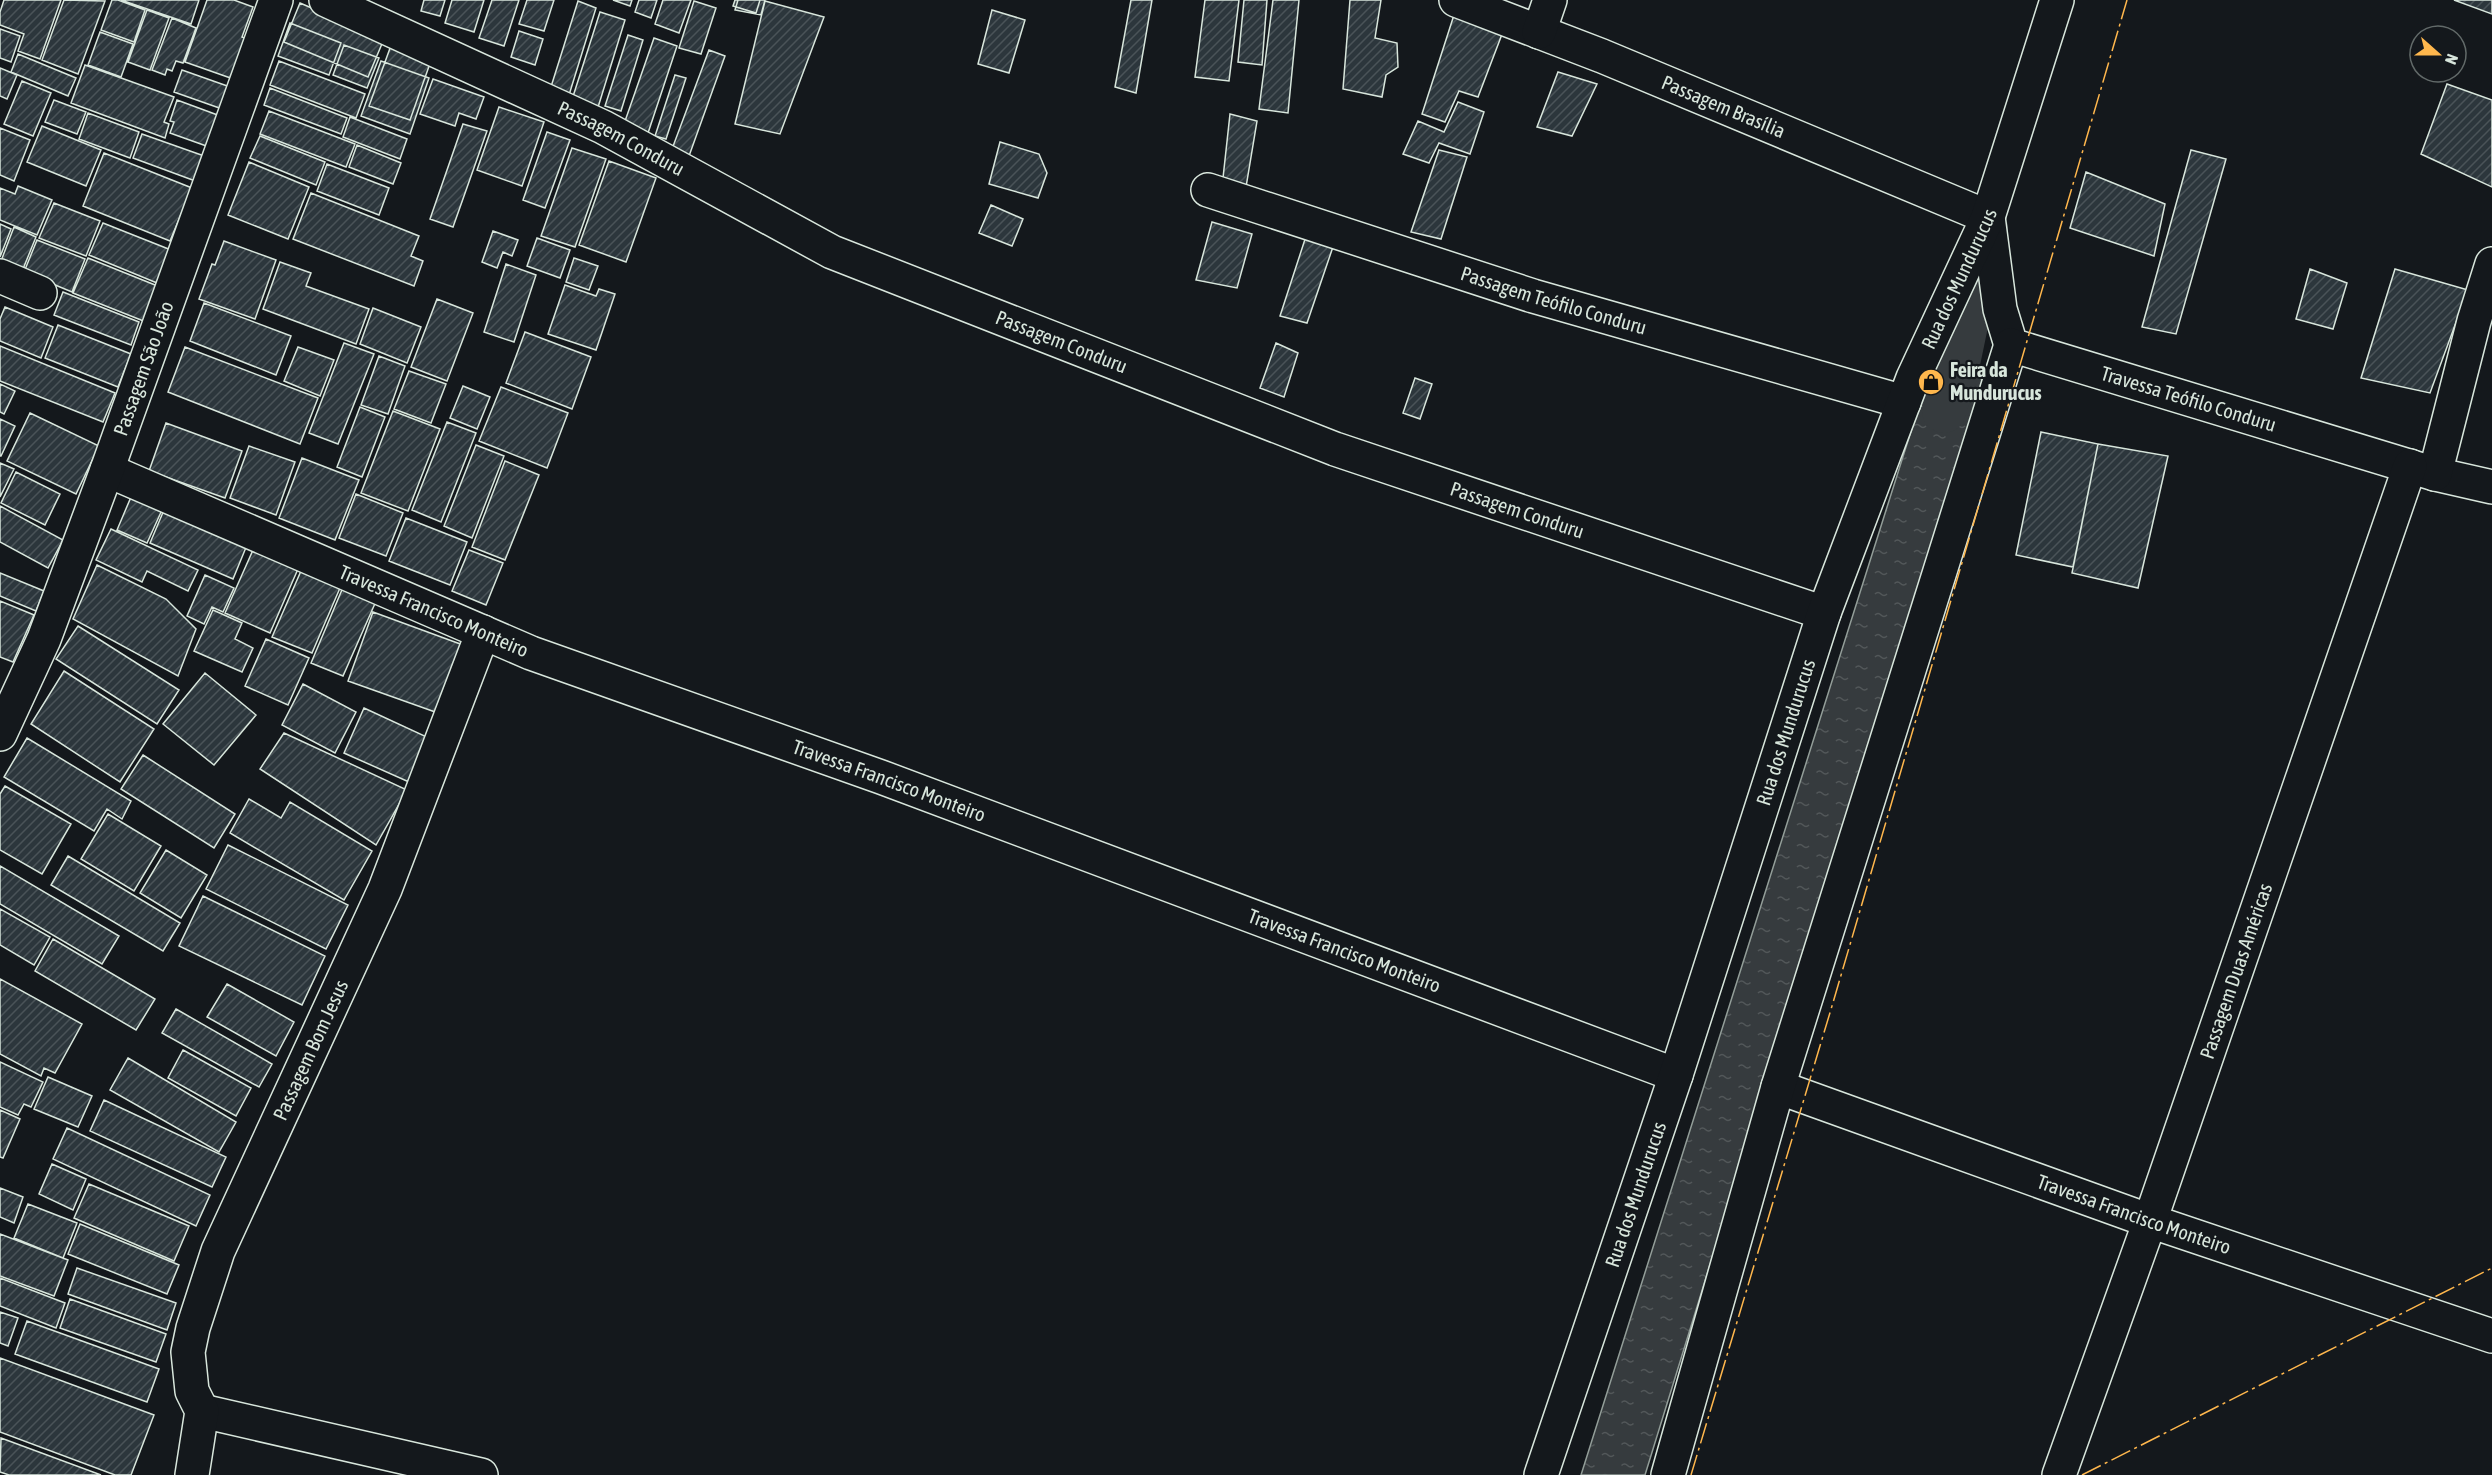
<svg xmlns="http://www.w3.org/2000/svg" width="2492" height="1475" font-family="'Asap Condensed',sans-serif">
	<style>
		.water { fill: url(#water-ripples); stroke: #939e99; stroke-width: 1.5 }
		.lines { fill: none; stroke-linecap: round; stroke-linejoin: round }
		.canal { stroke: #363b3e; stroke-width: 44 }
		.building { fill: url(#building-hatch); stroke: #d8e6dc; stroke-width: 1.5 }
		.minor-casing { stroke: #d8e6dc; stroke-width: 36 }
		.minor { stroke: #14181c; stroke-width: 33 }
		.power { stroke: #ffb74d; stroke-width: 1.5; stroke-dasharray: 21 4.5 3 4.5; stroke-linecap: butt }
		.labels { text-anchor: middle; stroke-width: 4.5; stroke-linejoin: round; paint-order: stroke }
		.street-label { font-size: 20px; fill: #d8e6dc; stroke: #14181c }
		.poi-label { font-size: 20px; font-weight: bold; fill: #d8e6dc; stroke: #14181c; text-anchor: start }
	</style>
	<defs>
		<pattern id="water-ripples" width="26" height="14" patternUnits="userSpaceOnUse" patternTransform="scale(1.5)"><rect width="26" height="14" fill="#363b3e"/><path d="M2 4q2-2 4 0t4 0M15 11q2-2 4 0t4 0" fill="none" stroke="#525759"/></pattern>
		<pattern id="building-hatch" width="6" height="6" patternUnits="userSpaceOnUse" patternTransform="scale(1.5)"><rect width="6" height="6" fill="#2c363c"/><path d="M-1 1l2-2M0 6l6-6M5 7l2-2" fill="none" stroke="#4a5358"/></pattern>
	</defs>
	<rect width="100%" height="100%" fill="#14181c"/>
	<path class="water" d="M 1937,349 L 1966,356 L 1983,382 L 1645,1475 L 1581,1475 Z"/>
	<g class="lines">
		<path class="canal" d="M 1944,411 L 1956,373 L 1986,228"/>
	</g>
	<path class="building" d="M 4,0 L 61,0 L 40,59 L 18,51 L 24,34 L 0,25 L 0,12 Z
		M 64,0 L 105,1 L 78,74 L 42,60 Z
		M 112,0 L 118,0 L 145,10 L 134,42 L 101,30 Z
		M 121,0 L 199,0 L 191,24 Z
		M 207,0 L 234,0 L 253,7 L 242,37 L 253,41 L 239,81 L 185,62 Z
		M 424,0 L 445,0 L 440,16 L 421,11 Z
		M 452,0 L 484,0 L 474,32 L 445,23 Z
		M 492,0 L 519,0 L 504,46 L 479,38 Z
		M 527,0 L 554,0 L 544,31 L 519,24 Z
		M 613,0 L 632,0 L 630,6 Z
		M 639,0 L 657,0 L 651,18 L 635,12 Z
		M 663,0 L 691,0 L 679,33 L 655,24 Z
		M 735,0 L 760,0 L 756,13 L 733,6 Z
		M 738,0 L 765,0 L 761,15 L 735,10 Z
		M 1131,0 L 1152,0 L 1136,93 L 1115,87 Z
		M 1205,0 L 1239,0 L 1229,81 L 1195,77 Z
		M 1244,0 L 1267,0 L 1262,65 L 1238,62 Z
		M 1273,0 L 1299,0 L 1288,113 L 1259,109 Z
		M 1350,0 L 1381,0 L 1375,38 L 1397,43 L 1398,67 L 1386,75 L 1382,97 L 1343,89 Z
		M 2454,0 L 2492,0 L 2492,14 Z
		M 578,1 L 596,8 L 569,95 L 550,90 Z
		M 694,1 L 716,8 L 701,54 L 679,48 Z
		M 765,1 L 824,17 L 780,134 L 735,124 Z
		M 300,3 L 384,39 L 368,77 L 284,42 Z
		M 147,10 L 169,18 L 150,70 L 128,62 Z
		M 992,10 L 1025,20 L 1009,73 L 978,64 Z
		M 600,12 L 625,20 L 595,117 L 569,109 Z
		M 1454,15 L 1504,29 L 1478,97 L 1459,91 L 1445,122 L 1422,114 Z
		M 172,18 L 196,28 L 183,63 L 176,61 L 172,71 L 167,69 L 165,75 L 152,70 Z
		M 290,23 L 341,43 L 329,75 L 278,56 Z
		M 0,29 L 20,36 L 11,62 L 0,58 Z
		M 519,31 L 543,39 L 535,65 L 511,57 Z
		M 100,32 L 133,44 L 121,77 L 88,65 Z
		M 628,35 L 643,40 L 621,111 L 605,106 Z
		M 654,38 L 677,46 L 648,133 L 624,124 Z
		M 393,40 L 433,55 L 410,120 L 369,106 Z
		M 344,45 L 379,58 L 367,88 L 333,75 Z
		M 709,50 L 725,56 L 689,156 L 672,149 Z
		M 18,54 L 76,78 L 68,96 L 11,72 Z
		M 279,61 L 365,94 L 356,118 L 270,85 Z
		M 381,61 L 429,78 L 410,134 L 361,116 Z
		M 85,65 L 174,97 L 164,122 L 169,124 L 165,138 L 71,103 Z
		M 0,68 L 17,75 L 7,99 L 0,96 Z
		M 182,70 L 233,88 L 225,110 L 174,92 Z
		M 1558,72 L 1597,84 L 1572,136 L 1537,127 Z
		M 675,75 L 686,78 L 666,139 L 655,136 Z
		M 433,79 L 484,97 L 476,119 L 459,113 L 455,126 L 420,114 Z
		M 22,81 L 51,93 L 33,136 L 4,124 Z
		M 2447,84 L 2492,100 L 2492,187 L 2421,154 Z
		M 270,88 L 347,118 L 341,134 L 264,105 Z
		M 54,100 L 86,112 L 77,134 L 45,122 Z
		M 177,100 L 223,117 L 212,148 L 170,133 L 174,122 L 170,121 Z
		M 1458,102 L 1484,112 L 1470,154 L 1439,143 L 1429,163 L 1403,154 L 1418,121 L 1444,132 Z
		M 499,107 L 544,122 L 522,186 L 477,170 Z
		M 269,111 L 355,144 L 346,167 L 260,134 Z
		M 88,113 L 139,132 L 130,158 L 79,139 Z
		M 1230,114 L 1257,121 L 1246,187 L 1223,178 Z
		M 350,117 L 407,139 L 400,159 L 343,137 Z
		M 463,124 L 487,131 L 453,227 L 430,219 Z
		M 42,126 L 101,150 L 86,186 L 27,162 Z
		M 0,128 L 30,140 L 14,181 L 0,175 Z
		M 547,132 L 570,140 L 545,208 L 523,200 Z
		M 142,134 L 207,157 L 198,182 L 133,158 Z
		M 260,136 L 325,162 L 316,185 L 250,158 Z
		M 1000,142 L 1039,154 L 1047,173 L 1038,198 L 989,184 Z
		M 357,145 L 401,163 L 393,184 L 349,167 Z
		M 572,148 L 606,159 L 575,247 L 541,236 Z
		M 1439,150 L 1467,157 L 1441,239 L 1411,232 Z
		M 2191,150 L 2226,159 L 2176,334 L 2142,327 Z
		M 104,153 L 192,188 L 170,241 L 83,206 Z
		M 609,161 L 656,178 L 626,262 L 579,245 Z
		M 249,162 L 309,187 L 288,239 L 228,215 Z
		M 327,164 L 389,188 L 379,215 L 317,191 Z
		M 2086,172 L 2165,204 L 2154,256 L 2070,228 Z
		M 18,186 L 52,200 L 37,235 L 0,220 L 0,188 L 15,194 Z
		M 311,193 L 419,236 L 411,256 L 423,261 L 414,286 L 293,239 Z
		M 54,203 L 100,221 L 86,256 L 39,238 Z
		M 991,205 L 1023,219 L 1012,246 L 979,233 Z
		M 1212,222 L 1252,234 L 1237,288 L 1196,280 Z
		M 103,223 L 171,250 L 157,283 L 89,255 Z
		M 0,224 L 11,229 L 0,257 Z
		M 14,227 L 36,237 L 23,269 L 1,261 Z
		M 1309,227 L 1336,238 L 1307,323 L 1280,316 Z
		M 493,231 L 518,240 L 512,256 L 503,252 L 497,268 L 482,262 Z
		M 537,238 L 570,250 L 560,278 L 527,266 Z
		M 37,240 L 85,259 L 72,292 L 24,272 Z
		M 224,241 L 276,260 L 255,319 L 199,299 L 212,264 L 215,265 Z
		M 88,258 L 160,287 L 146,322 L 73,293 Z
		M 574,258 L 598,266 L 589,290 L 566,282 Z
		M 280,262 L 311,273 L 306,286 L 369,309 L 356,344 L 263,309 Z
		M 506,264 L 536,275 L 514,342 L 484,332 Z
		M 2310,269 L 2347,283 L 2333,329 L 2296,319 Z
		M 2395,269 L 2468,290 L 2430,393 L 2361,378 Z
		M 565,285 L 596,296 L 599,289 L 615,294 L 596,350 L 548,334 Z
		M 63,292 L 139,322 L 131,345 L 54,315 Z
		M 437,299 L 473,313 L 447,381 L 411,367 Z
		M 204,303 L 291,336 L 276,375 L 190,341 Z
		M 5,307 L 53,327 L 41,358 L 0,341 L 0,319 Z
		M 373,308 L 421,327 L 407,363 L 360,344 Z
		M 58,325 L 131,354 L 118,387 L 45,358 Z
		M 525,332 L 591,357 L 572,409 L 506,383 Z
		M 344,343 L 374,354 L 338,444 L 309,433 Z
		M 1276,343 L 1298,353 L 1284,397 L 1260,388 Z
		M 0,346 L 115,393 L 103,422 L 0,381 Z
		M 185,347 L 318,398 L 300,444 L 168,392 Z
		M 298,347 L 334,360 L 320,396 L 284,381 Z
		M 379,356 L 405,366 L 388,414 L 361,405 Z
		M 409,371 L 446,384 L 431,423 L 394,409 Z
		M 1415,378 L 1432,384 L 1420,419 L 1403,413 Z
		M 0,384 L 15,391 L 4,414 L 0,412 Z
		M 463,386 L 490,397 L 477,429 L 450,418 Z
		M 501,387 L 568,413 L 547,468 L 479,441 Z
		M 360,407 L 385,417 L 362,477 L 337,467 Z
		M 393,411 L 440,429 L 408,511 L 361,493 Z
		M 30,413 L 99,446 L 76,494 L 7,461 Z
		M 0,419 L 15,426 L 1,456 L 0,456 Z
		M 447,422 L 476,433 L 441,522 L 412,510 Z
		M 166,423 L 242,451 L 225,498 L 149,471 Z
		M 2041,432 L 2098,444 L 2073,567 L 2016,555 Z
		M 2098,444 L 2168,456 L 2138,588 L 2072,573 Z
		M 476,445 L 504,456 L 472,538 L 444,526 Z
		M 249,446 L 295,462 L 276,515 L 230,498 Z
		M 302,458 L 359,480 L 335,540 L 279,518 Z
		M 505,461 L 539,475 L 505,560 L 472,547 Z
		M 0,463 L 14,469 L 0,497 Z
		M 16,472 L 60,494 L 45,525 L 1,503 Z
		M 356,494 L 403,513 L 386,556 L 339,538 Z
		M 131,497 L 162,510 L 147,543 L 117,530 Z
		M 0,506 L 63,540 L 48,568 L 0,542 Z
		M 164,510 L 247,545 L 233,579 L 150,543 Z
		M 406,518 L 467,542 L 450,585 L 389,561 Z
		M 111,529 L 198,570 L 188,591 L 147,571 L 142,582 L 96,560 Z
		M 253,550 L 298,569 L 270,633 L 225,613 Z
		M 469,550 L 503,563 L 486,605 L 452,591 Z
		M 97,565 L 166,599 L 196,629 L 178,676 L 73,619 Z
		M 301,571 L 340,588 L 312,653 L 272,637 Z
		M 0,573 L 44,591 L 36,611 L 0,596 Z
		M 205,575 L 234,588 L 223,612 L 212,607 L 204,624 L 187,616 Z
		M 344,585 L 377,599 L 343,676 L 311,663 Z
		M 0,601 L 34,615 L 13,662 L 0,657 Z
		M 213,610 L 242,623 L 235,639 L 253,648 L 242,672 L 194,651 Z
		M 373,612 L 463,645 L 438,713 L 348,681 Z
		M 78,626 L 179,690 L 157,724 L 56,659 Z
		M 266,639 L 309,658 L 288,705 L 245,686 Z
		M 64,671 L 154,729 L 120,782 L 31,724 Z
		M 205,673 L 256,715 L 214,765 L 163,724 Z
		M 303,684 L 356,712 L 335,753 L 282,725 Z
		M 364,708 L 429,738 L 409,782 L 344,753 Z
		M 284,733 L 407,790 L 376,845 L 260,769 Z
		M 27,738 L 131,801 L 122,819 L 107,809 L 94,831 L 4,777 Z
		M 143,755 L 235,814 L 214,848 L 121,789 Z
		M 5,786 L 71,824 L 42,874 L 0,850 L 0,794 Z
		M 249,799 L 281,818 L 290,802 L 372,851 L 344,900 L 230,833 Z
		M 108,814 L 161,846 L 134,891 L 81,859 Z
		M 228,845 L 348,905 L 326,949 L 206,889 Z
		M 166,850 L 207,875 L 181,918 L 140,893 Z
		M 68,856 L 180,923 L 163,951 L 51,885 Z
		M 0,866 L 119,936 L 102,964 L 0,904 Z
		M 203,896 L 325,956 L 302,1005 L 179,946 Z
		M 0,909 L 50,937 L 34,965 L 0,945 Z
		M 53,939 L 155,999 L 136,1030 L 35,971 Z
		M 0,979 L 82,1024 L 55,1073 L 44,1068 L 41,1076 L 0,1054 Z
		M 227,984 L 294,1022 L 276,1056 L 207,1017 Z
		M 176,1009 L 272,1064 L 259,1087 L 162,1033 Z
		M 183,1050 L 251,1088 L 236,1116 L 168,1078 Z
		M 128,1058 L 236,1122 L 219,1152 L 110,1090 Z
		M 0,1062 L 43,1082 L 31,1107 L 24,1104 L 18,1115 L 0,1107 Z
		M 48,1077 L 92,1096 L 78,1127 L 34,1109 Z
		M 104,1100 L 226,1157 L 212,1187 L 90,1131 Z
		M 0,1110 L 20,1119 L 3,1158 L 0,1157 Z
		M 67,1128 L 210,1195 L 196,1226 L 53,1159 Z
		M 52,1164 L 86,1179 L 73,1210 L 39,1194 Z
		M 89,1184 L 189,1226 L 174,1261 L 74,1218 Z
		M 0,1188 L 23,1197 L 14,1223 L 0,1217 Z
		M 28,1204 L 77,1223 L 63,1258 L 14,1238 Z
		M 80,1224 L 179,1265 L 167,1294 L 68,1254 Z
		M 0,1234 L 68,1260 L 54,1296 L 0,1276 Z
		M 77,1268 L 176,1303 L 167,1330 L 68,1294 Z
		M 0,1278 L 65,1303 L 56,1328 L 0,1306 Z
		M 70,1299 L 166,1334 L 156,1362 L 60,1328 Z
		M 0,1312 L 18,1318 L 8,1346 L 0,1343 Z
		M 27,1321 L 159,1369 L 147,1402 L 15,1354 Z
		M 0,1358 L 154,1415 L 131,1475 L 115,1475 L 0,1432 Z
		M 1,1438 L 101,1475 L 9,1475 L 0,1472 Z"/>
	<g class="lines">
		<g class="minor-casing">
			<g id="minor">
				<path id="s1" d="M 326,0 L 603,127 L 832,252 L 1335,449 L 1824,613"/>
				<path id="s2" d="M 1456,0 L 1602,56 L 1988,217"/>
				<path d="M 1539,32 L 1550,0"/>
				<path id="s3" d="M 1208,190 L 1533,296 L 1904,402"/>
				<path id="s4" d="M 1988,217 L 2000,309 L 2011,345 L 2435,474 L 2492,487"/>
				<path d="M 0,276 L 40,293"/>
				<path id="s5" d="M 107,470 L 531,653 L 881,777 L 1676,1075"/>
				<path d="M 2435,474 L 2474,321 L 2492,264"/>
				<path id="s6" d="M 0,734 L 44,639 L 107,470 L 276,0"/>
				<path id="s7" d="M 1778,1087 L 2150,1221 L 2492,1336"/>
				<path d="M 202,1411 L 481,1475"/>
				<path id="s8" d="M 192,1475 L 202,1411 L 192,1391 L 188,1352 L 193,1328 L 218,1251 L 385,889 L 483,632"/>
				<path id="s9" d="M 1541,1475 L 1676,1075 L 1824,613 L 1913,378 L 1988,217 L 2057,0"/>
				<path d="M 1668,1475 L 1778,1087 L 2011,345"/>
				<path id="s10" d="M 2059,1475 L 2150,1221 L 2410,466"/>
			</g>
		</g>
		<use href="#minor" class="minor"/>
		<path class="power" d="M 1691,1475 L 1832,1006 L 2127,0
			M 2082,1475 L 2492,1268"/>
	</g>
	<defs>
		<g id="shop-disc" transform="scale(1.35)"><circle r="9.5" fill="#ffb74d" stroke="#14181c"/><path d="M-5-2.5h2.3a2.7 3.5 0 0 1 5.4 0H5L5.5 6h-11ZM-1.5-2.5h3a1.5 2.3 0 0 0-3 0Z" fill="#111"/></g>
	</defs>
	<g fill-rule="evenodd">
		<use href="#shop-disc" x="1931" y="382"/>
	</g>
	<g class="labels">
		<g class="street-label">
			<text dy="7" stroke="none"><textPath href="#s2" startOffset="288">Passagem Brasília</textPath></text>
			<text dy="7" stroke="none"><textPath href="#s1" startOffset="326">Passagem Conduru</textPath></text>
			<text dy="7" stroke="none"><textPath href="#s9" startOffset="1268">Rua dos Mundurucus</textPath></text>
			<text dy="7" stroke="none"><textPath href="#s3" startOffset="363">Passagem Teófilo Conduru</textPath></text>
			<text dy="7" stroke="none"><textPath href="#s1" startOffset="812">Passagem Conduru</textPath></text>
			<text dy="7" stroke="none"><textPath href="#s6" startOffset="393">Passagem São João</textPath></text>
			<text dy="7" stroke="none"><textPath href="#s4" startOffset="316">Travessa Teófilo Conduru</textPath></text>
			<text dy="7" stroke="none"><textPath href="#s1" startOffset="1298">Passagem Conduru</textPath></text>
			<text dy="7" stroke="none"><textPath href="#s5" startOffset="356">Travessa Francisco Monteiro</textPath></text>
			<text dy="7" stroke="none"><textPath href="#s9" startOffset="782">Rua dos Mundurucus</textPath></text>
			<text dy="7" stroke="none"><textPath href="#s5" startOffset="842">Travessa Francisco Monteiro</textPath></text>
			<text dy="7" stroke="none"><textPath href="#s5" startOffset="1328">Travessa Francisco Monteiro</textPath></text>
			<text dy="7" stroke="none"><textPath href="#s10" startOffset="534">Passagem Duas Américas</textPath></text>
			<text dy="7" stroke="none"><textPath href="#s8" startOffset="453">Passagem Bom Jesus</textPath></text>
			<text dy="7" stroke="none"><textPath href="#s9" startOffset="296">Rua dos Mundurucus</textPath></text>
			<text dy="7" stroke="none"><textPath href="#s7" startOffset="378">Travessa Francisco Monteiro</textPath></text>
		</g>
		<g class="poi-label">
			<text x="1950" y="377">Feira da<tspan x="1950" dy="23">Mundurucus</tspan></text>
		</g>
	</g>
	<g transform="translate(2438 54) rotate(111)"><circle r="28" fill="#14181c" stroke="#626a69" stroke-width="1.5"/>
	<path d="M0-4.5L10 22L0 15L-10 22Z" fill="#ffb74d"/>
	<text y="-9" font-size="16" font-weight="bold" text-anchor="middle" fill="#d8e6dc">N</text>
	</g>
</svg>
